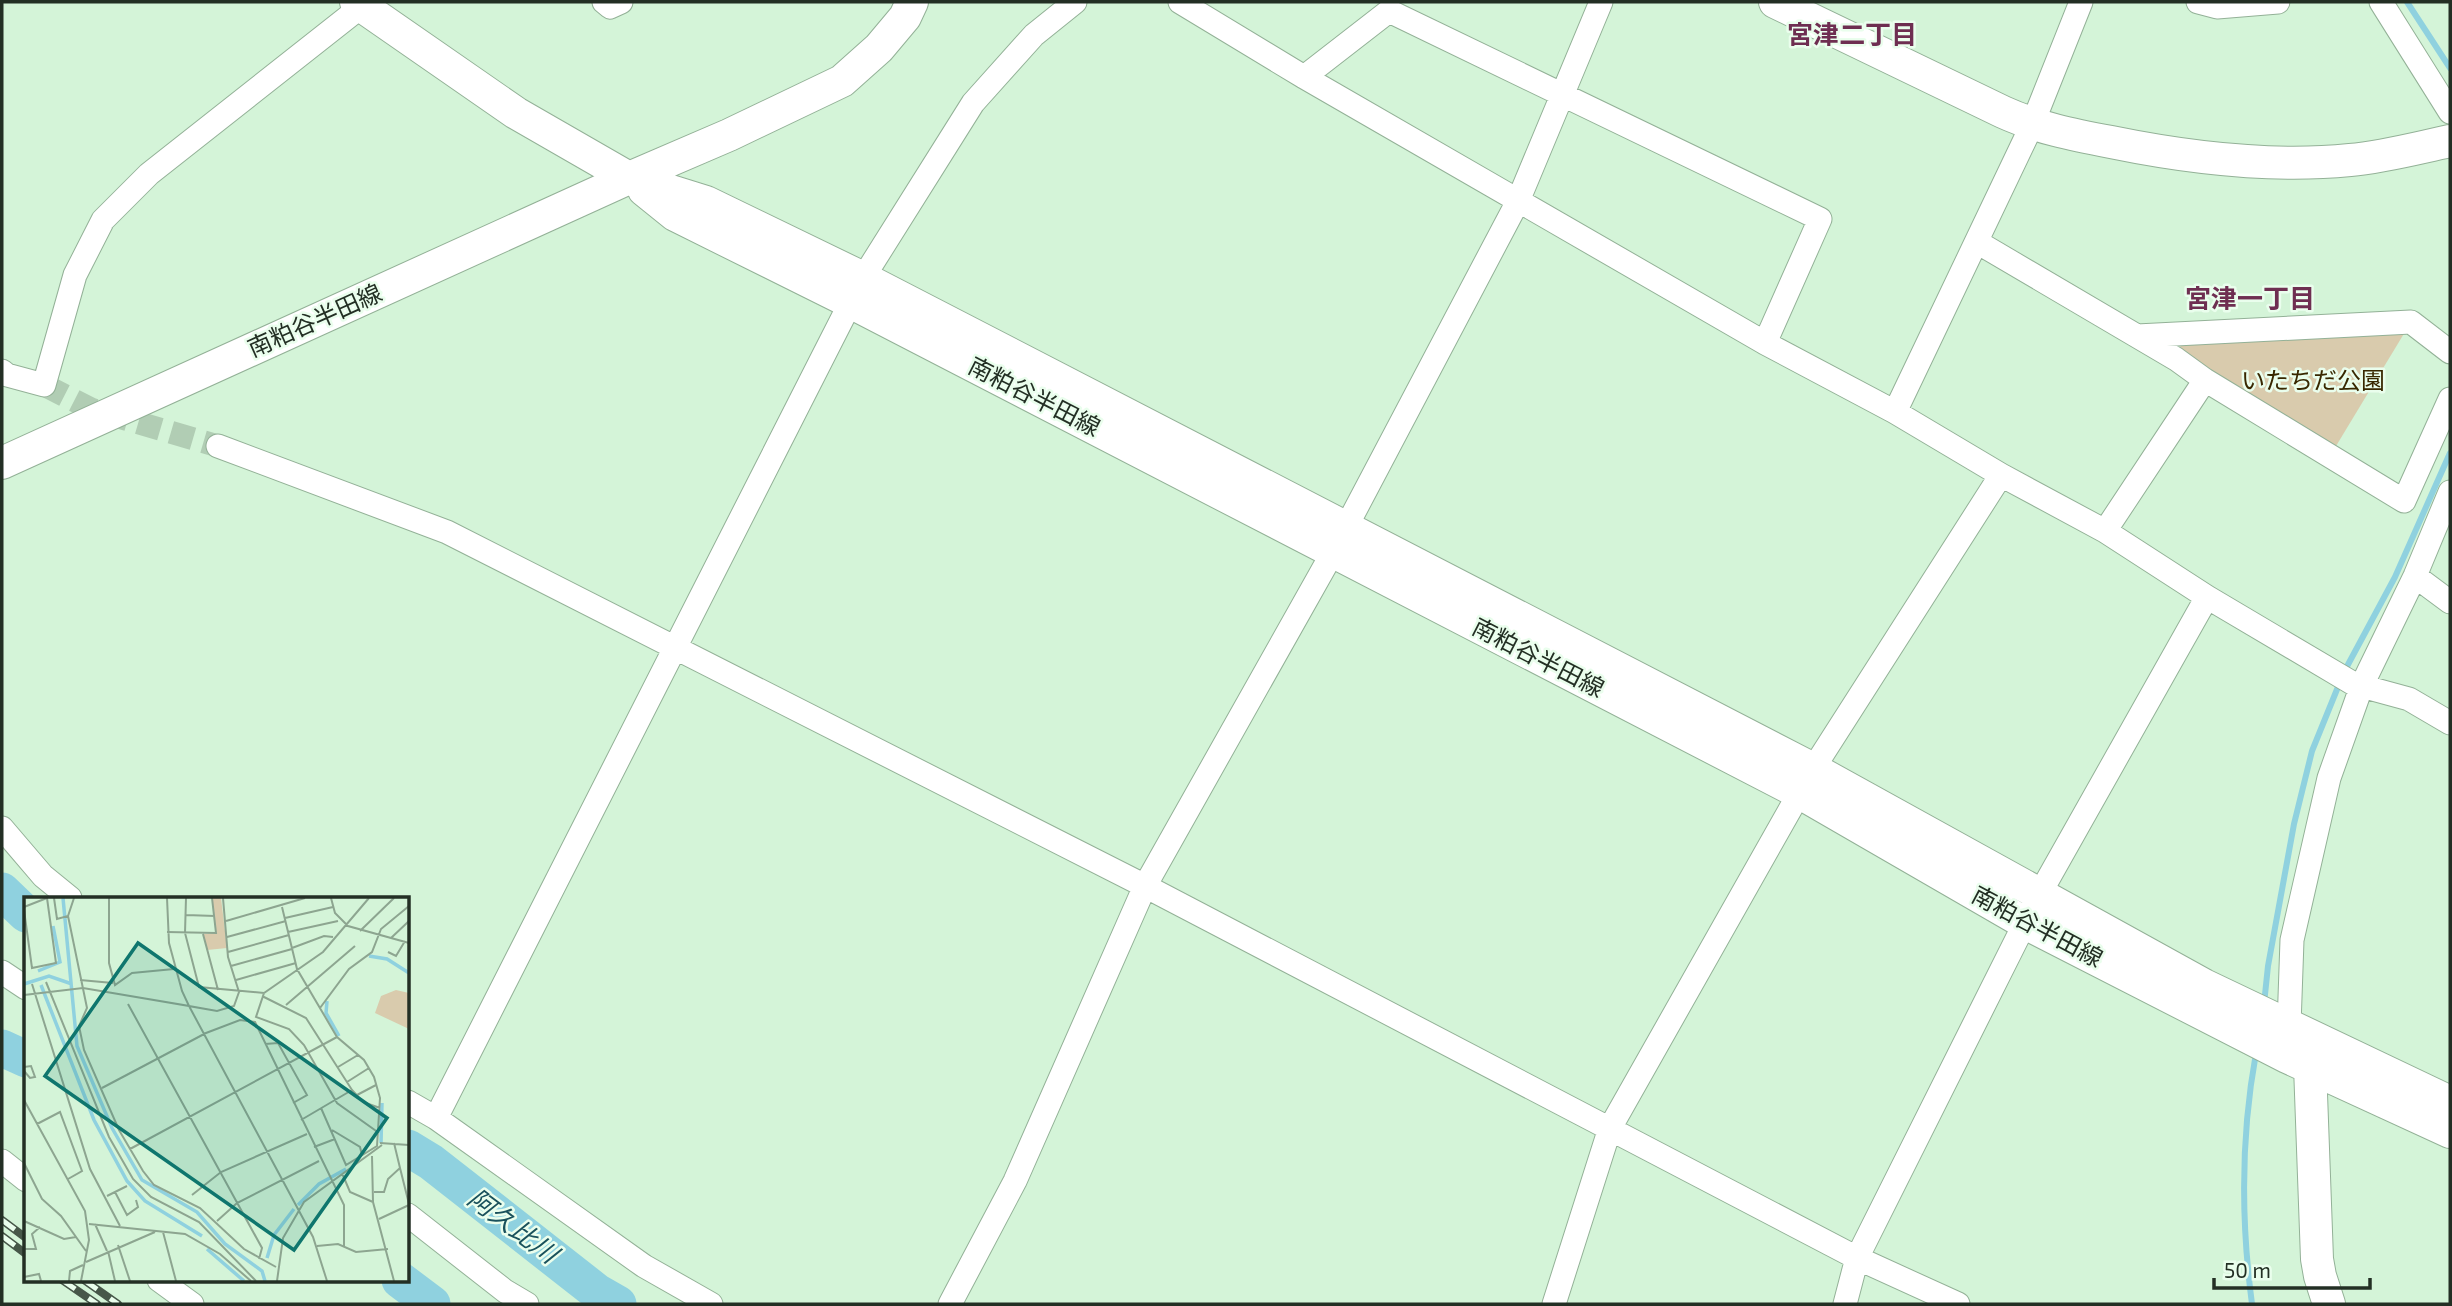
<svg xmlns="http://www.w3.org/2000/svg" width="2452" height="1306" font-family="'Exo 2','Noto Sans JP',sans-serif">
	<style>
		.green { fill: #d9cbad }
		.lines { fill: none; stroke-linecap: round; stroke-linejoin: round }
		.stream { stroke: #8fd1df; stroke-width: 6 }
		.river { stroke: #8fd1df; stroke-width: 37 }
		.street-tunnel { stroke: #b1cdb4; stroke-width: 23; stroke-dasharray: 23 11; stroke-linecap: butt }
		.street-casing { stroke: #93b197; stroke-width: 25 }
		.secondary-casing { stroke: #93b197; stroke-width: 34 }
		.street { stroke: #fff; stroke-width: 23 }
		.secondary { stroke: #fff; stroke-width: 32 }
		.rail-casing { stroke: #475749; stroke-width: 8 }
		.rail { stroke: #eafeed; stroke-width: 5; stroke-dasharray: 16; stroke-linecap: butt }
		.labels { text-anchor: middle; stroke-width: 5; stroke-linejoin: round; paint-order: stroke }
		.street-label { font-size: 24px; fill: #232f24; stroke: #eafeed }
		.park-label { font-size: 24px; fill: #382700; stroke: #eafeed }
		.neighbourhood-label { font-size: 26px; font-weight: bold; fill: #6e2e51; stroke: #eafeed }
		.water-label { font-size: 26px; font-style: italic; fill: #19515c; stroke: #eafeed }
		.inset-river { fill: none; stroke: #8fd1df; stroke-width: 3.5 }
		.inset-road { fill: none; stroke: #8da590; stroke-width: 2 }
		.view { fill: #0f766e; fill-opacity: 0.15; stroke: #0f766e; stroke-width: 3.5 }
		.inset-edge { fill: none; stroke: #232f24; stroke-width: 3.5 }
	</style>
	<rect width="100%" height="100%" fill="#d4f4d8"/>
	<path class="green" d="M 2411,322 L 2330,456 L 2176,359 L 2185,333 Z"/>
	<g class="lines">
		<path class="stream" d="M 2407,2 L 2450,68
			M 2344,672 L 2395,577 L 2450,453
			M 2264,1004 L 2268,966 L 2294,824 L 2312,751 L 2340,682
			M 2252,1304 C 2241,1221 2241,1135 2256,1053"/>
		<path class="river" d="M 2,891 L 26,914
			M 2,1048 L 26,1059
			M 408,1148 L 431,1162 L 597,1292 L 618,1304
			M 400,1280 L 432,1304"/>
		<path class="street-tunnel" d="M 44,385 L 91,409 L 218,446"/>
		<g class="street-casing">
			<path id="street" d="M 604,2 L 610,7 L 621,2
				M 1180,2 L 1304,77 L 1765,343 L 1895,412 L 2001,475 L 2105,531 L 2207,597 L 2354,684 L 2409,699 L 2450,723
				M 2198,2 L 2217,7 L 2278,2
				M 2381,2 L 2450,112
				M 1304,77 L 1389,11 L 1820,219 L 1765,343
				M 1977,242 L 2176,359 L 2205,380 L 2404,501 L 2450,399
				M 2137,336 L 2411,322 L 2450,352
				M 2,371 L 7,375 L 44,385 L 75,275 L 103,220 L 149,174 L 362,6
				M 1895,412 L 2032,125 L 2081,2
				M 218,446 L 447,532 L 1145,886 L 1857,1258 L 1958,1304
				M 2105,531 L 2205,380
				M 2415,576 L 2450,602
				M 2,828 L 43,876 L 70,898
				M 2,972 L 26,988
				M 2294,1036 L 2289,1026 L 2292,940 L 2329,778 L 2362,685 L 2415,576 L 2450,492
				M 408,1102 L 436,1118 L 644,1266 L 711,1304
				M 436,1118 L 863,278 L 973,103 L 1034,35 L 1075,2
				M 2,1161 L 26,1180
				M 408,1215 L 505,1291 L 527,1304
				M 159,1280 L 192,1304
				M 950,1304 L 1015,1181 L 1145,886 L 1333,552 L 1518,201 L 1601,2
				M 1554,1304 L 1610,1128 L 1813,769 L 2001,475
				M 1845,1304 L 1857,1258 L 2039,895 L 2207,597"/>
		</g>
		<g class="secondary-casing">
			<path id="secondary" d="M 356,2 L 516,113 L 629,178 L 706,202 L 863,278 L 1813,769 L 2204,985 L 2450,1102
				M 1775,2 L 2003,112 C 2038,128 2074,135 2111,142 C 2189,158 2270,168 2350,160 C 2384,157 2417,148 2450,141
				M 644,190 L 675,215 L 850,302 L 1800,793 L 2025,923 L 2287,1057 L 2450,1132
				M 2,463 L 629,178 L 729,135 L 842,81 L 879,48 L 905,17 L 912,2
				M 2310,1066 L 2317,1259 L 2320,1276 L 2329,1304"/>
		</g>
		<use href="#street" class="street"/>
		<use href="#secondary" class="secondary"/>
		<g class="rail-casing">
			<path id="rail" d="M 2,1220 L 26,1238
				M 2,1236 L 26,1254
				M 62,1280 L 97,1304
				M 84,1280 L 118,1304"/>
		</g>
		<use href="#rail" class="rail"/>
	</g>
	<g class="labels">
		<g class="street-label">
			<text transform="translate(315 321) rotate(-24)" y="8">南粕谷半田線</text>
			<text transform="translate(1034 397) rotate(27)" y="8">南粕谷半田線</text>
			<text transform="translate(1538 658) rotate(27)" y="8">南粕谷半田線</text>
			<text transform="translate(2037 927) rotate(28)" y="8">南粕谷半田線</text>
		</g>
		<g class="park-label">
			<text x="2313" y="389">いたちだ公園</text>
		</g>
		<g class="neighbourhood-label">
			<text x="1852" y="44">宮津二丁目</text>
			<text x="2250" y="308">宮津一丁目</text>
		</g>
		<g class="water-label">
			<text transform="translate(513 1226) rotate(37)" y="9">阿久比川</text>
		</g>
	</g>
	<g transform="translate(24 897)">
		<rect width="385" height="385" fill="#d4f4d8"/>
		<path d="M 188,1 L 197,1 L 203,51 L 183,53 L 179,37 L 192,36 ZM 372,93 L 385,96 L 385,132 L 351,116 L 357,99 Z" fill="#d9cbad"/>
		<path class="inset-river" d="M 39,1 L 53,149 L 88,231 L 118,283 L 173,315 L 201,347 L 238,374 L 241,384M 345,59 L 363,62 L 385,76M 14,74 L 36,65 L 29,29M 0,87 L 25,79 L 48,87M 17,88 L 70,223 L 103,284 L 121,304 L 178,339M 303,104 L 302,116 L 315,139M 357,246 L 358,206M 274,308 L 295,287 L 322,272M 183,352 L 220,384M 243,361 L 250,338 L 270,312"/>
		<path class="inset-road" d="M 30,1 L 33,22 L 44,19 L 50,1M 85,1 L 85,66 L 91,88 L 108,76 L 150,72M 143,1 L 145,46 L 158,94 L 165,109 L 193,114 L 210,109 L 215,95 L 204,60 L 199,1M 162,1 L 161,36 L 175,90 L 240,96 L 299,55 L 345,1M 307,1 L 311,16 L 324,29 L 385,46M 0,10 L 23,1M 258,10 L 273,72 L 313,140 L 340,163 L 350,180 L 356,201 L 353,249 L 322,268 L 297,211M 0,13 L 8,71 L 32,66 L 23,1M 162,18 L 191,19M 44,19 L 63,111 L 55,129 L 60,153 L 95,233 L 119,274 L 130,288 L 176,311 L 220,352 L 252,370M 261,21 L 309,10M 202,24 L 281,1M 336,34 L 370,1M 143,35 L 192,36 L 188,1M 264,35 L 314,24M 179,37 L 194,93M 203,40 L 262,24M 367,41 L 385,24M 268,51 L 300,39 L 309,40M 204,55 L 265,38M 364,55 L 372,59 L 381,44M 207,69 L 268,52M 56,83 L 89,86M 212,83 L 272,66M 22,85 L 85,240 L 109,282 L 127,300 L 175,325 L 232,384M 8,87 L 66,272 L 96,329M 240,96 L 232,120 L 265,132 L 280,148 L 313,206 L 355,236M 0,98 L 59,91 L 165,109 L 289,340 L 303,384M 238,99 L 282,121 L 328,193 L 339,205 L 356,211M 104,107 L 238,351 L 235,362M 262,108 L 331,49M 296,111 L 325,72 L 348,55 L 357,32 L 385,9M 241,147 L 254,146 L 283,198 L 269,206M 0,170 L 7,169 L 11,180 L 6,181 L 0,174M 314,170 L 334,158M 323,185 L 345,171M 78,191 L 182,136 L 216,123 L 231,125 L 320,308 L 320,350M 333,198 L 352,188M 0,203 L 61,314 L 65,343 L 57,384M 277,223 L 328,193M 13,227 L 36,215 L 58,274 L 44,282M 308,233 L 336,250 L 338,258M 356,246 L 385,248M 290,250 L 311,242M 106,252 L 313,140M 348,259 L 349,305 L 370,384M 0,266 L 18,302 L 37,319 L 62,354M 376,271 L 385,307M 318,276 L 326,295 L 349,305M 91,295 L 103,318 L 114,310 L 112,303M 350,295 L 360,295 L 364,282 L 376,271 L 370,246M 168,298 L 197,275 L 283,237M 83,299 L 103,289M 355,322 L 385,308M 0,324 L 40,342 L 52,340M 193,324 L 213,306 L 295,264M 65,327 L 161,337 L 196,357 L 227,384M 71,327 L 83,354M 139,335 L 152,384M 94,348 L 106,384M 293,349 L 314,347 L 332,355 L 364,352M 0,352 L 12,352 L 8,337 L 16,330M 84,354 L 91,384M 62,365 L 131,335M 0,380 L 15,377 L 17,384M 45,384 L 46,374 L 59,368M 253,384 L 259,341 L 280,305 L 358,248"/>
		<path class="view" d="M 114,46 L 363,221 L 270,353 L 21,179 Z"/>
		<rect width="385" height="385" class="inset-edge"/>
	</g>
	<rect width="2452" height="1306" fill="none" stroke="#232f24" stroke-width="7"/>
	<path d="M2214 1278v10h156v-10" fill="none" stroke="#232f24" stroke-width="3.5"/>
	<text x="2224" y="1278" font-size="21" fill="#232f24" stroke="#eafeed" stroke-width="5" paint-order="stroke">50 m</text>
</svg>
